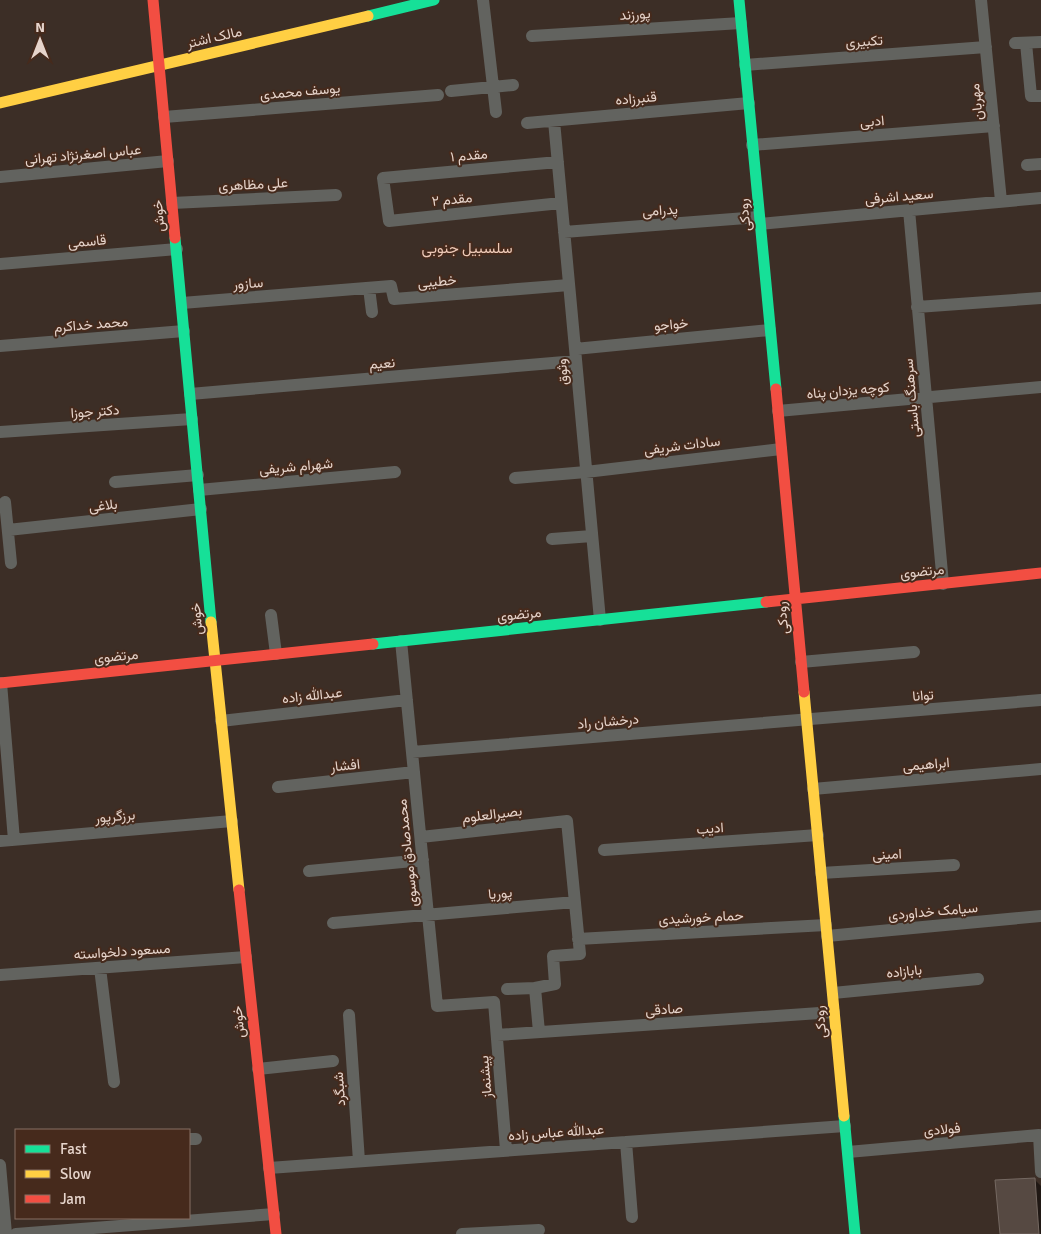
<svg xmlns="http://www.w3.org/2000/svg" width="1041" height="1234" font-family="Signika,Vazirmatn,sans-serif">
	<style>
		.shadow { fill: #0007 }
		.building { fill: #564942; stroke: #756962 }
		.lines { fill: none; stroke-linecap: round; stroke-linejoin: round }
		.street { stroke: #62635f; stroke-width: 12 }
		.fast { stroke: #16e098; stroke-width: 11 }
		.slow { stroke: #ffcf43; stroke-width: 11 }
		.jam { stroke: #f24e42; stroke-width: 11 }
		.labels { text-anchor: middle; stroke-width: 4; stroke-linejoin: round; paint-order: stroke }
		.street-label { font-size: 14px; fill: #e6d4cb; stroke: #462a1c }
		.neighbourhood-label { font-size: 15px; fill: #edc9b7; stroke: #462a1c }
	</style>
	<rect width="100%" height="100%" fill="#3c2e26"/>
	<path class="shadow" d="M 1034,1179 L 1041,1186 L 1041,1234 L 1001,1234 Z"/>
	<path class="building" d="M 1035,1178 L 1039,1234 L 1000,1234 L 995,1180 Z"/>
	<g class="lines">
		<path class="street" d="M 483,0 L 496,112
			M 981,0 L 1001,201
			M 532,36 L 741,23
			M 1015,43 L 1041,42
			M 1026,43 L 1031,96 L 1041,96
			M 745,65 L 986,47
			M 451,91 L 513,85
			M 164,117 L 438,95
			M 554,121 L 600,620
			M 527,123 L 749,103
			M 752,145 L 994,126
			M 558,162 L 383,178 L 389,221 L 561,203
			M 1027,165 L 1041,164
			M 0,177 L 168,161
			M 172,203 L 336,195
			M 909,210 L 943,584
			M 760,224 L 1041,198
			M 564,232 L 759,217
			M 0,264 L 177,249
			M 369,288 L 372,312
			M 182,303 L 391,286 L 394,299 L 569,285
			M 917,307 L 1041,298
			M 0,346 L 184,331
			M 575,349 L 770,330
			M 190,394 L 576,361
			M 778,411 L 1041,387
			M 0,432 L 192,419
			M 515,478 L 586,472 L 781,449
			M 115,482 L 198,475
			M 199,490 L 395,472
			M 5,502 L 11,563
			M 8,530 L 201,509
			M 552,539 L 592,536
			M 271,615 L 276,654
			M 401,641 L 437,1006 L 494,1002 L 506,1150
			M 801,662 L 914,652
			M 1,683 L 14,840
			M 221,721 L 407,700
			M 412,752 L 1041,700
			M 278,787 L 414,772
			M 813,789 L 1041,769
			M 421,837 L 567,821 L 580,954 L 553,956 L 555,984 L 535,988
			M 0,841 L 232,821
			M 604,850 L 818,835
			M 309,871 L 423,860
			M 821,873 L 954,865
			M 333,923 L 575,902
			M 827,936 L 1041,916
			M 578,939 L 826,925
			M 100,968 L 114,1082
			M 0,975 L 246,957
			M 507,989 L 535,988 L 539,1032
			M 833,993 L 978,979
			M 349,1015 L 359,1161
			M 497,1035 L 834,1012
			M 258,1069 L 333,1061
			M 189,1139 L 196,1139
			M 626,1142 L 632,1217
			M 848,1152 L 1039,1135 L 1041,1172
			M 0,1165 L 6,1234
			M 269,1168 L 845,1126
			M 16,1234 L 274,1214
			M 462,1234 L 539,1230"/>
		<path class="fast" d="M 739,0 L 776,389
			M 368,16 L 434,0
			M 175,238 L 211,622
			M 373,644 L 766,602
			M 844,1116 L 855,1234"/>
		<path class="slow" d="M 0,103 L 368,16
			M 211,622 L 239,890
			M 804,692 L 844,1116"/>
		<path class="jam" d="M 153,0 L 175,238
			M 776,389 L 804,692
			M 766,602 L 1041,573
			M 0,683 L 373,644
			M 239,890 L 276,1234"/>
	</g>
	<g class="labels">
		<g class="street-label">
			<text transform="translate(635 14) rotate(-4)" y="5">پورزند</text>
			<text transform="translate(214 37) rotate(-13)" y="5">مالک اشتر</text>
			<text transform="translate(864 41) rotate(-4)" y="5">تکبیری</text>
			<text transform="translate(300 91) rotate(-5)" y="5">یوسف محمدی</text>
			<text transform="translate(636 98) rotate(-5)" y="5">قنبرزاده</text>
			<text transform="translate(976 102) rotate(-96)" y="5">مهربان</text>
			<text transform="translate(872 121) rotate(-5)" y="5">ادبی</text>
			<text transform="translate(83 154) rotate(-5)" y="5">عباس اصغرنژاد تهرانی</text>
			<text transform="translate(469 155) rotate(-5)" y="5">مقدم ۱</text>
			<text transform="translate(253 184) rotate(-3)" y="5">علی مظاهری</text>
			<text transform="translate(899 196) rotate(-5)" y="5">سعید اشرفی</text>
			<text transform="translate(452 199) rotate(-6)" y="5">مقدم ۲</text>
			<text transform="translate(660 210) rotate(-4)" y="5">پدرامی</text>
			<text transform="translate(744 215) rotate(-96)" y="5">رودکی</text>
			<text transform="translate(158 216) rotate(-95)" y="5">خوش</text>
			<text transform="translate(87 241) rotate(-5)" y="5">قاسمی</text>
			<text transform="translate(437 281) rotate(-5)" y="5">خطیبی</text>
			<text transform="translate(248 283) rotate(-4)" y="5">سازور</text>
			<text transform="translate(91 324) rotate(-5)" y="5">محمد خداکرم</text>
			<text transform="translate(671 324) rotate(-6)" y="5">خواجو</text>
			<text transform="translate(382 363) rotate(-5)" y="5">نعیم</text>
			<text transform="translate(562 372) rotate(-95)" y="5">وثوق</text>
			<text transform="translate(848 390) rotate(-5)" y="5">کوچه یزدان پناه</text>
			<text transform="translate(911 398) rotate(-95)" y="5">سرهنگ باستی</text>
			<text transform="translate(95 411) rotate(-4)" y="5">دکتر جوزا</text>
			<text transform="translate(682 445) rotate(-7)" y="5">سادات شریفی</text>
			<text transform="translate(296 466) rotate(-5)" y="5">شهرام شریفی</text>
			<text transform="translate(103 505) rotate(-6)" y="5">بلاغی</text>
			<text transform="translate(922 571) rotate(-6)" y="5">مرتضوی</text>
			<text transform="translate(519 614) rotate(-6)" y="5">مرتضوی</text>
			<text transform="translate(782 618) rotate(-95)" y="5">رودکی</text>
			<text transform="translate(196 619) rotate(-95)" y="5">خوش</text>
			<text transform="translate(116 656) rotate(-6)" y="5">مرتضوی</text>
			<text transform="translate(312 695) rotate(-6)" y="5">عبدالله زاده</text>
			<text transform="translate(923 695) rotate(-5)" y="5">توانا</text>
			<text transform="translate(608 721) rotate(-5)" y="5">درخشان راد</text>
			<text transform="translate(926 764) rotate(-5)" y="5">ابراهیمی</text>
			<text transform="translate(345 765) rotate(-6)" y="5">افشار</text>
			<text transform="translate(492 814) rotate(-7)" y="5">بصیرالعلوم</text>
			<text transform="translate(115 816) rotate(-5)" y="5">برزگرپور</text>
			<text transform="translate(710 828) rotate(-4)" y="5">ادیب</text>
			<text transform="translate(407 853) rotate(-96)" y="5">محمدصادق موسوی</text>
			<text transform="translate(887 854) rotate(-3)" y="5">امینی</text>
			<text transform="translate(500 893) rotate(-5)" y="5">پوریا</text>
			<text transform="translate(933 911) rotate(-5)" y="5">سیامک خداوردی</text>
			<text transform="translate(701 917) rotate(-3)" y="5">حمام خورشیدی</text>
			<text transform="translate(122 951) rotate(-4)" y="5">مسعود دلخواسته</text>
			<text transform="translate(904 971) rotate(-6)" y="5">بابازاده</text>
			<text transform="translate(664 1009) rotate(-4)" y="5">صادقی</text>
			<text transform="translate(238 1022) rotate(-96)" y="5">خوش</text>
			<text transform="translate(820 1022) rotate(-95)" y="5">رودکی</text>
			<text transform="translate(485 1077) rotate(-95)" y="5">پیشنماز</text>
			<text transform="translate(339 1089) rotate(-94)" y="5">شبگرد</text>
			<text transform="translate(942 1129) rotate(-5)" y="5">فولادی</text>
			<text transform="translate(556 1132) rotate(-4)" y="5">عبدالله عباس زاده</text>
		</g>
		<g class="neighbourhood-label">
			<text x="467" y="253">سلسبیل جنوبی</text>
		</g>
	</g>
	<rect x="15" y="1129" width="175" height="90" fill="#462a1c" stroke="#866e62"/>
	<rect x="25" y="1145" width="25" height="8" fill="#16e098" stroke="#866e62"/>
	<text x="60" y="1154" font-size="15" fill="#e6d4cb">Fast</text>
	<rect x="25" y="1170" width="25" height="8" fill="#ffcf43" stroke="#866e62"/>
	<text x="60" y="1179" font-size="15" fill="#e6d4cb">Slow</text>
	<rect x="25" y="1195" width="25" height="8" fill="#f24e42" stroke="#866e62"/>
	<text x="60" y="1204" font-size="15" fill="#e6d4cb">Jam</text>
	<g transform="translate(40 40)" stroke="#462a1c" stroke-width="4" paint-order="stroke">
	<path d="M0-4L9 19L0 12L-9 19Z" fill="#e6d4cb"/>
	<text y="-8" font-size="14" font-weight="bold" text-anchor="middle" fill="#e6d4cb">N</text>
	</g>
</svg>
